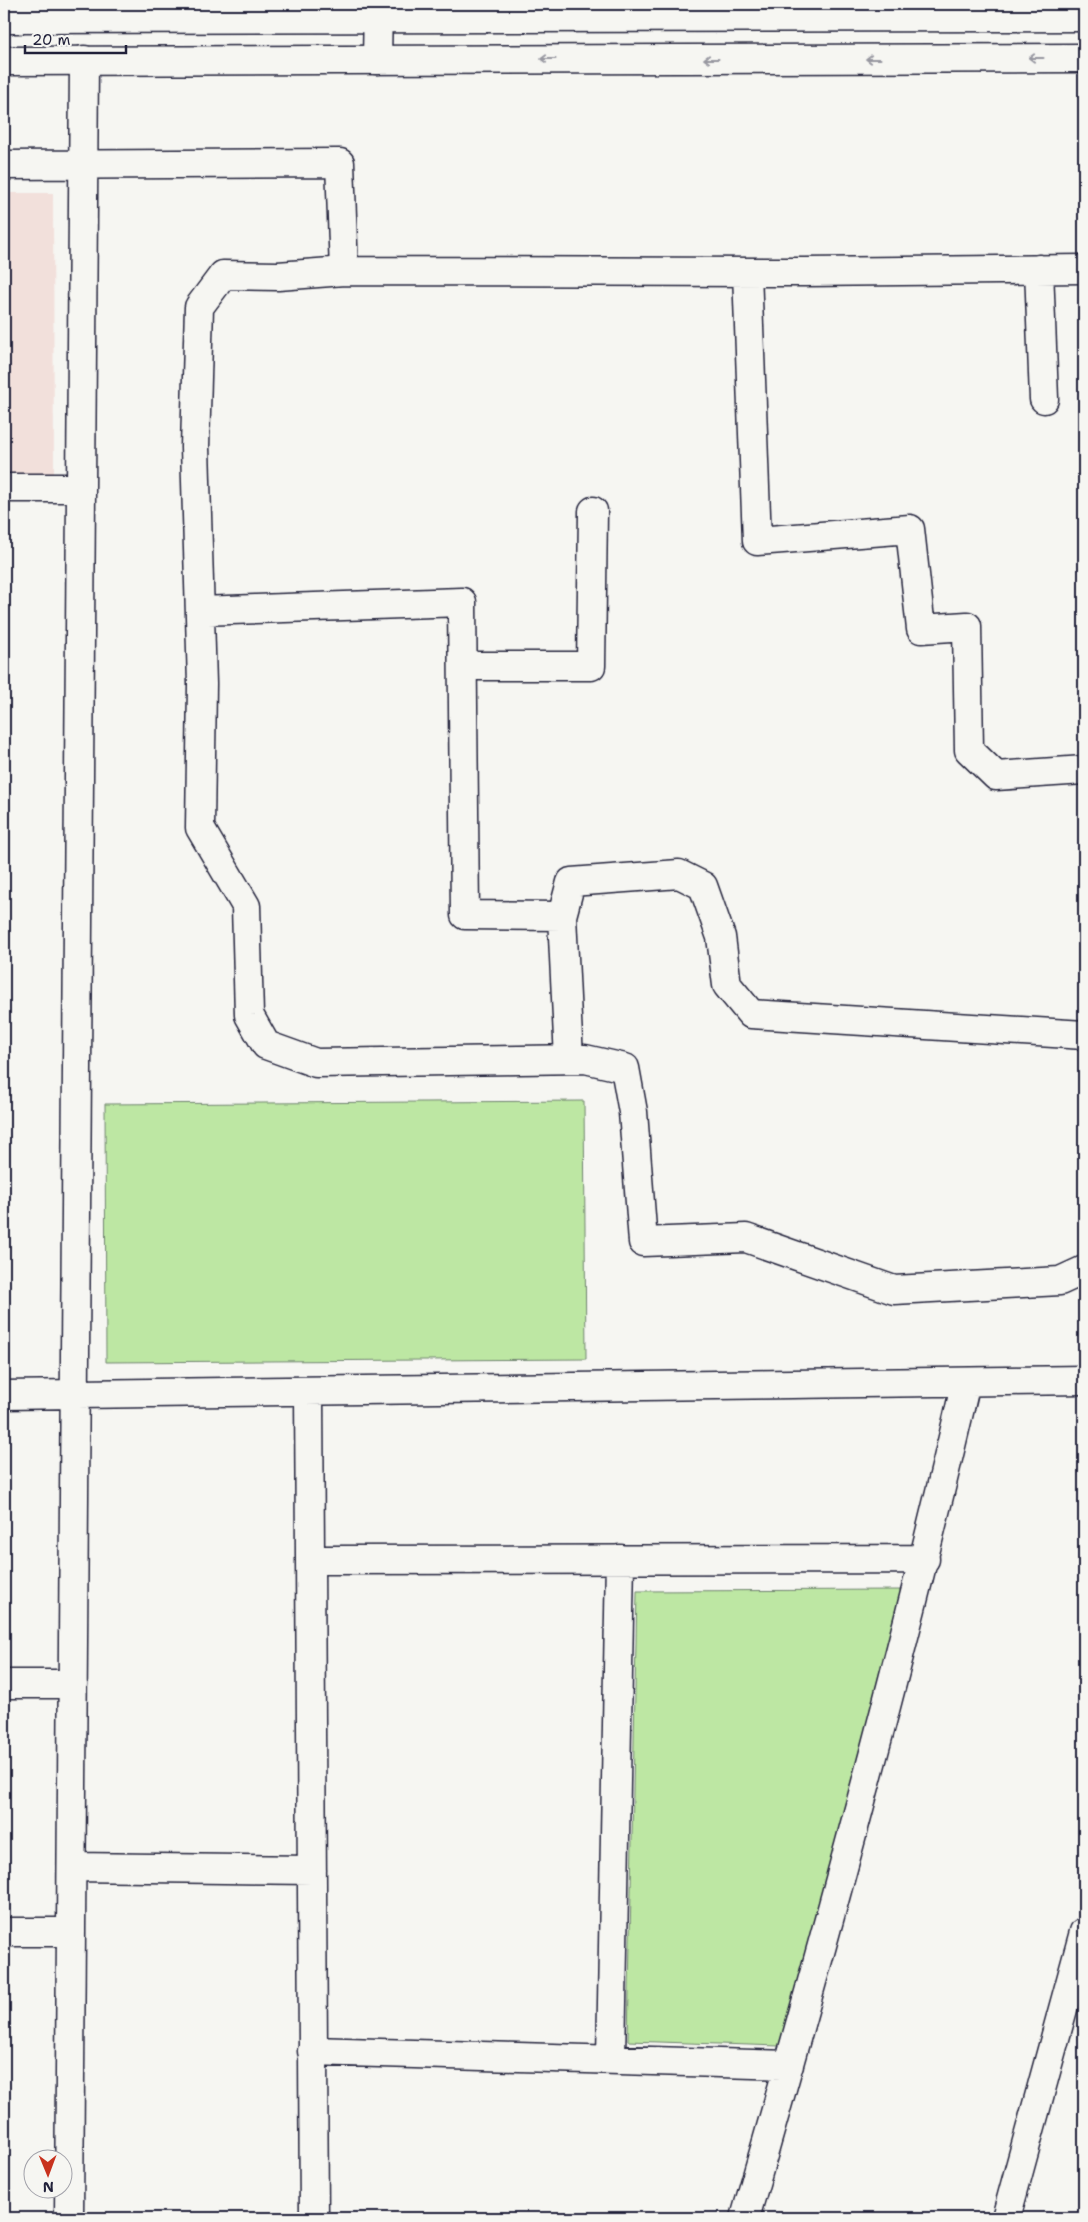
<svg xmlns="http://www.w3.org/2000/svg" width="1088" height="2222" font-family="'Shantell Sans',sans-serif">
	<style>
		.built { fill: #f2e0db }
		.green { fill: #bde7a3; stroke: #70846f }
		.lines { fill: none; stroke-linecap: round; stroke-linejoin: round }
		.minor-casing { stroke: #22223b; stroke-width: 31 }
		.tertiary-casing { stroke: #22223b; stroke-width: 31 }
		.minor { stroke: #f6f6f2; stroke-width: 28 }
		.tertiary { stroke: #f6f6f2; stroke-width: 28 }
		.oneway { stroke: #9797a0 }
	</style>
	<rect width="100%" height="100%" fill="#f6f6f2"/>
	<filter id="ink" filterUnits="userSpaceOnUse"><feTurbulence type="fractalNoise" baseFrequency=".02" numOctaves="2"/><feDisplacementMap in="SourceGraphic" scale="10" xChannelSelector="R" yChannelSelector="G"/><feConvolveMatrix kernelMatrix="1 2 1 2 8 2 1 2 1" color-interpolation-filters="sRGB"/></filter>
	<g filter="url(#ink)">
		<path class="built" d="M 4,193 L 53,193 L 54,475 L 4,475 Z"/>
		<path class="green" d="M 584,1101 L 586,1359 L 106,1362 L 105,1104 Z
			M 905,1590 L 780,2046 L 628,2041 L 637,1591 Z"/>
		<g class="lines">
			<g class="minor-casing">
				<path id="minor" d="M 377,60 L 378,4
					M 4,165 L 340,163 L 344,271
					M 1039,269 L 1044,399
					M 1084,269 L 805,272 L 344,271 L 278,276 L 223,275 L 199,307 L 195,447 L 202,684 L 200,828 L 246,906 L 249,1015 L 266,1045 L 316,1063 L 585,1059 L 625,1068 L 633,1112 L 643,1242 L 746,1238 L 894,1290 L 1060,1281 L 1084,1270
					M 747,272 L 757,541 L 910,529 L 921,629 L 967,626 L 969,750 L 996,776 L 1084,770
					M 4,488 L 80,488
					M 200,611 L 462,602 L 465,915 L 562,916
					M 463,666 L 591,666 L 593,511
					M 569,1059 L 562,916 L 571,882 L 679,874 L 703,886 L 721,937 L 727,985 L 751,1014 L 1084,1035
					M 309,1392 L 314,2218
					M 4,1395 L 1084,1380
					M 310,1560 L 925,1559
					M 4,1684 L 73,1684
					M 72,1867 L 312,1870
					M 4,1932 L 71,1932
					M 312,2051 L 789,2065
					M 611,2058 L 620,1559
					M 69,2218 L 84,60
					M 745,2218 C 825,1941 901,1663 966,1382"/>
			</g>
			<g class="tertiary-casing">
				<path id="tertiary" d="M 4,19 L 1084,17
					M 4,61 L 1084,58
					M 1006,2218 L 1084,1932"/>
			</g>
			<use href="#minor" class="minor"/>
			<use href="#tertiary" class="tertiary"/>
		</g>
		<defs><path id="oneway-shaft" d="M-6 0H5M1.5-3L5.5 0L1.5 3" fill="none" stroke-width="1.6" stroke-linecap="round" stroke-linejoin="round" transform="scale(1.25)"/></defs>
		<g class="oneway">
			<use href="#oneway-shaft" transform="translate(1036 58) rotate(180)"/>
			<use href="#oneway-shaft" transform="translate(548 59) rotate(180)"/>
			<use href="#oneway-shaft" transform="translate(711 59) rotate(180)"/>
			<use href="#oneway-shaft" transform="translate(873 59) rotate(180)"/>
		</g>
	</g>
	<rect width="1088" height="2222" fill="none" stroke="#f6f6f2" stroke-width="20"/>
	<rect x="10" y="10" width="1068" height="2202" fill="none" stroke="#22223b" stroke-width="2" filter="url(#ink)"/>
	<g transform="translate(48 2174) rotate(179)"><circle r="24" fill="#f6f6f2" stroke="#a1a1a9"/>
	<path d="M0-4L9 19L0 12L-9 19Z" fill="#c8321e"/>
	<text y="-8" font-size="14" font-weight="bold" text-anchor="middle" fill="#22223b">N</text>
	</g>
	<path d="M25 45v8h101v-8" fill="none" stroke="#22223b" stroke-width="2.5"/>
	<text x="32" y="45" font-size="15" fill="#22223b" stroke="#f6f6f2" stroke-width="4" paint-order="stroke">20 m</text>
</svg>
